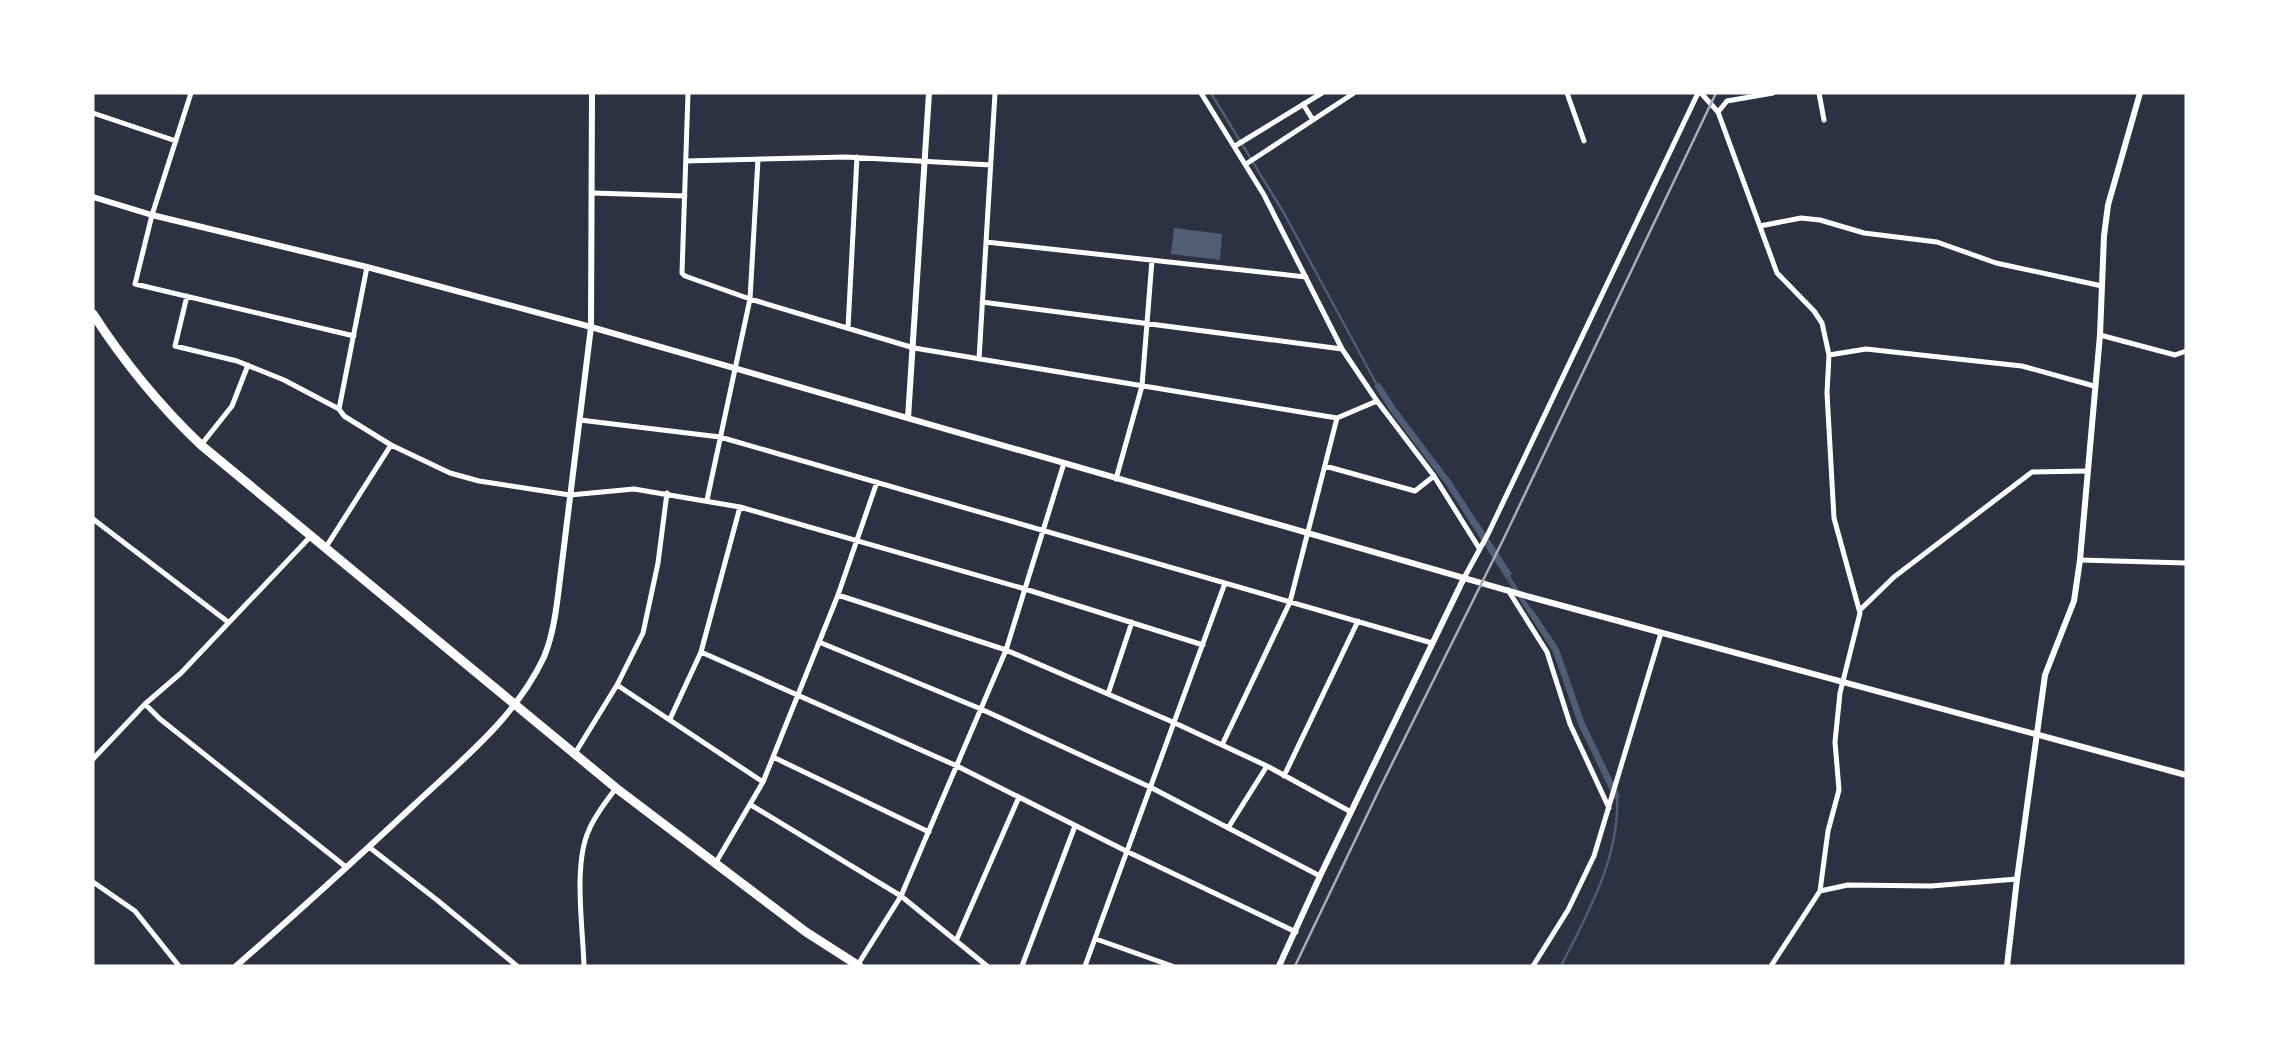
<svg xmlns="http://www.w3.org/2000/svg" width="2279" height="1059" font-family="'Archivo Narrow',sans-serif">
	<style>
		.water { fill: #4f5d75 }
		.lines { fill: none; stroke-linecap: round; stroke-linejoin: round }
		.stream { stroke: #4f5d75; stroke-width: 2.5 }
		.minor { stroke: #fff; stroke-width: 5 }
		.tertiary { stroke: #fff; stroke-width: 6 }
		.trunk { stroke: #fff; stroke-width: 9 }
		.rail { stroke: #abadb3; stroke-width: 2.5 }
	</style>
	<rect width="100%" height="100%" fill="#2d3142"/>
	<path class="water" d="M 1174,228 L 1222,234 L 1220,260 L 1171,254 Z
		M 1380,383 L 1396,408 L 1451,481 L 1512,574 L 1507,578 L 1535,613 L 1559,649 L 1584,721 L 1620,796 L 1614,799 L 1578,724 L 1553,652 L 1446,485 L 1390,411 L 1374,386 Z"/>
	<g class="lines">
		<path class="stream" d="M 1211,93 L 1285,215 L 1377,385
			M 1508,575 L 1519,593
			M 1561,966 C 1587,915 1620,857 1617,797"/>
		<path class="minor" d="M 191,93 L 152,215 L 135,284 L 354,336
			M 688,93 L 682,273 L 685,276 L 750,299 L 914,348 L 1337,418 L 1377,401
			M 1201,93 L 1264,195 L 1342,349 L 1377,401 L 1434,476 L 1479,548
			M 1567,93 L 1584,141
			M 1701,93 L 1718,112 L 1777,273 L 1814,311 L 1822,323 L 1829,355 L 1827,393 L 1834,518 L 1860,613 L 1840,693 L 1835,742 L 1839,790 L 1828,831 L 1820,891 L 1771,966
			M 1819,93 L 1824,120
			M 1303,104 L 1313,120
			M 1718,112 L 1727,101 L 1773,93
			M 93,113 L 176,141
			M 1235,146 L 1322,93
			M 686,161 L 846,157 L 991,165
			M 1246,164 L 1354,93
			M 593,193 L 685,196
			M 1760,226 L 1801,218 L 1820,220 L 1864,233 L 1937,242 L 1996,263 L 2102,286
			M 986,242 L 1306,277
			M 187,296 L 175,346 L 237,361 L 284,380 L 339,409 L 344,416 L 391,445 L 450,473 L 479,481 L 570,495 L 634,489 L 740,507 L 1025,589 L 1203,645
			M 982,302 L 1342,349
			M 848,328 L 857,157
			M 2100,335 L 2175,355 L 2186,351
			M 1829,355 L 1866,349 L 1985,362 L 2022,366 L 2094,386
			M 979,359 L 995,93
			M 339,409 L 367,267
			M 580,420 L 720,437 L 1432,643
			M 201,445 L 232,406 L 248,365
			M 1325,466 L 1415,491 L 1434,476
			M 1116,479 L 1142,386 L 1152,260
			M 707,500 L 750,299 L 758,159
			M 93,519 L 228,622
			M 326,547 L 391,445
			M 2080,560 L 2186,563
			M 1464,578 L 1488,534 L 1698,93
			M 1508,590 L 1547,652 L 1570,724 L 1609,808
			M 838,595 L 1006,650 L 1175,723 L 1269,767 L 1351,812
			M 1860,610 L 1894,577 L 2032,472 L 2087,471
			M 819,642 L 981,709 L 1152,788 L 1320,876
			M 701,652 L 957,766 L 1128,852 L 1296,932
			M 617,685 L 763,782
			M 1108,694 L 1132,622
			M 145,704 L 160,719 L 346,867
			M 670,719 L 701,652 L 740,507
			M 1222,745 L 1290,602 L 1337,418
			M 574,755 L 617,685 L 643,633 L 658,563 L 667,493
			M 773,757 L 929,832
			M 93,759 L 145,704 L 181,673 L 311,536
			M 1284,776 L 1358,621
			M 751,805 L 901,896 L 987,966
			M 1228,828 L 1267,766
			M 369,847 L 437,900 L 517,966
			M 715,864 L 763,782 L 838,595 L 877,482
			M 93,882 L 135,911 L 179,966
			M 1820,891 L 1848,885 L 1931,886 L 2017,879
			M 1096,939 L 1172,966
			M 956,941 L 1019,797
			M 584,966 C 583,928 573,864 589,830 C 595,815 606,802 616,788
			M 857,966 L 901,896 L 1006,650 L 1064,463
			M 1022,966 L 1075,826
			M 1085,966 L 1225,583
			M 1533,966 L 1568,910 L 1594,856 L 1661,633"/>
		<path class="tertiary" d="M 93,197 L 152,215 L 367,267 L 591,327 L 1530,597 L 2186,775
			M 908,418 L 929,93
			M 236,966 C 296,914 356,859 414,805 C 462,760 516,717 544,657 C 554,633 557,604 560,579 L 591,327 L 592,93
			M 1279,966 L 1320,876 L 1464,578
			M 2007,966 L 2017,879 L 2045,675 L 2074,601 L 2080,560 L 2100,335 L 2104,236 L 2108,205 L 2140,93"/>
		<path class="trunk" d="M 93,314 C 124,362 159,405 201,445 L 616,788 L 806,932 L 859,966"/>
		<path class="rail" d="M 1295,966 L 1379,790 L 1504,538 L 1716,93"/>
	</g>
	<rect width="2279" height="1059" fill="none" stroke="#ffffff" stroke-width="189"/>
</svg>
